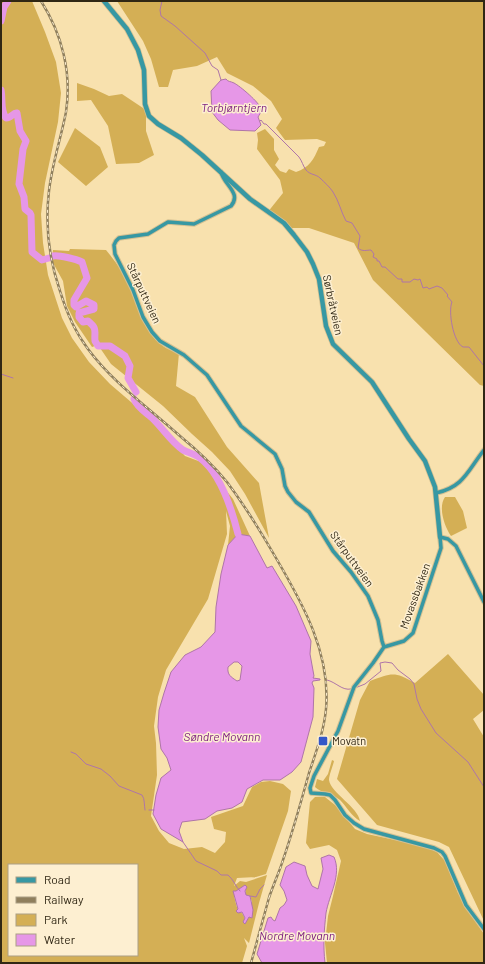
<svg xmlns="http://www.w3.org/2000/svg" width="485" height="964" font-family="Barlow,sans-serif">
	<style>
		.green { fill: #d4af55; fill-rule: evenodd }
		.water { fill: #e697e7; stroke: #af75a8; fill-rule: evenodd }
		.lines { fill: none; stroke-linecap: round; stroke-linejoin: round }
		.stream { stroke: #af75a8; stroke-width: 1 }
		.river { stroke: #e697e7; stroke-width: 7 }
		.minor-casing { stroke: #d4c092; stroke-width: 5.5 }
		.tertiary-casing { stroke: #d4c092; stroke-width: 6 }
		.minor { stroke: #3798a3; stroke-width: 3.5 }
		.tertiary { stroke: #3798a3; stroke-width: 4.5 }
		.rail-casing { stroke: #8f7f5d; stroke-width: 2.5 }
		.rail { stroke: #fdefd1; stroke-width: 1; stroke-dasharray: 3; stroke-linecap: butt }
		.poi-dot { fill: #3457c8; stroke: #fdefd1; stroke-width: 1.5 }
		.labels { text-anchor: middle; stroke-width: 3; stroke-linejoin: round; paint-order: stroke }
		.street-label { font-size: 11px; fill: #302714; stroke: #fdefd1 }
		.poi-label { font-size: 11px; fill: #302714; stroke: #fdefd1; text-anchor: start }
		.water-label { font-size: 12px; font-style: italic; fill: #7d1f80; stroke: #fdefd1 }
	</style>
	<rect width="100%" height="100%" fill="#f8e1ae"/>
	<path class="green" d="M 1,1 L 32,1 L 45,32 L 56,62 L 61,93 L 58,122 L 45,183 L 41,214 L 43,243 L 48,275 L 62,318 L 72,338 L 89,362 L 110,384 L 145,414 L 185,456 L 201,462 L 215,478 L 217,483 L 217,479 L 233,499 L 250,536 L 238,534 L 228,545 L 230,526 L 226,511 L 227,534 L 208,599 L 166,670 L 158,697 L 154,726 L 156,743 L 157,775 L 151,816 L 159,831 L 169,843 L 184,849 L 202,847 L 215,853 L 225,842 L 226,832 L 214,829 L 211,817 L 243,806 L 252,787 L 261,782 L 270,781 L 283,784 L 291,791 L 288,811 L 266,874 L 256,877 L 237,878 L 234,886 L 240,881 L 246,882 L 267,875 L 259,903 L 249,943 L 244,938 L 247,946 L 242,963 L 1,963 ZM 9,865 L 137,865 L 137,955 L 9,955 ZM 245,885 L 246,895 L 250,896 L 252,902 L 245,924 C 245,915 243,915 238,909 C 236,906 235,899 234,896 L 236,892 Z
		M 117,1 L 484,1 L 484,386 L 480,385 L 373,280 L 354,243 L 309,228 L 288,228 L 267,213 L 283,193 L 280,180 L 257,149 L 258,140 L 257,133 L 265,129 L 274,139 L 274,150 L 279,159 L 275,165 L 280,171 L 286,173 L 289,169 L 296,172 C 309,168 314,159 319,147 L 324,146 L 326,142 L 317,139 L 285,140 L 276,128 L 282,119 L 271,101 L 253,86 L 227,73 L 217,57 L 197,66 L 173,70 L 168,87 L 159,87 L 151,59 L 143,41 Z
		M 77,83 L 94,89 L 109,96 L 122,94 L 146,110 L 146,131 L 154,155 L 139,163 L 116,164 L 108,126 L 91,100 L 77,101 Z
		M 75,128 L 100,147 L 108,167 L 86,186 L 58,162 Z
		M 70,249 L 106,250 C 116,262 125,275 131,289 C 139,307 145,333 162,345 C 166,349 173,351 179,353 L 176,386 L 195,397 L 227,447 L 259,483 L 269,538 L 245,494 L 230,471 L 212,452 L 192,434 L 163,406 L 111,364 L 98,345 L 92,347 L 75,322 L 67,306 L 63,281 L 52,261 L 53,250 L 69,251 Z
		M 445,497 L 455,497 L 463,511 L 467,528 L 451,536 C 444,526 438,507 445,497 Z
		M 448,654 L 484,695 L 484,710 L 473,719 L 484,737 L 484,921 L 449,847 L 439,842 L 377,825 L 337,779 L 360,700 L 370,681 C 392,673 394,671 415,683 Z
		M 332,760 L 334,761 C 333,766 329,775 329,780 C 331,793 358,807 360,821 C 351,816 347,807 340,800 C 333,794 321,793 315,787 L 317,779 L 323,781 L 328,774 Z
		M 315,797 L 325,797 L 335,805 L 355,829 L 367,834 L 414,844 L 426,847 L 437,852 L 445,861 L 458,893 L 470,914 L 484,934 L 484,963 L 327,963 L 325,943 L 328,916 L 333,896 L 341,861 L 337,850 L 329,845 L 310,849 L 306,843 L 310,802 Z"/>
	<path class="water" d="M 226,79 C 228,82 230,81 234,83 C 240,86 260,103 261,109 C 262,112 259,115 258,117 L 261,125 L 255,131 L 230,130 L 218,120 L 212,112 L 211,91 L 221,80 Z
		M 238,534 L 250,536 L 267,568 L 272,566 L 296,606 L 311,641 L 310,654 L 314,676 L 313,678 L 320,679 L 320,680 L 313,681 L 312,683 L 314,688 L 313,717 L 301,762 L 292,772 L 280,780 L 263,780 L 247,789 L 242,802 L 232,808 L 217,811 L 205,819 L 182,822 L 179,831 L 183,842 L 161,829 L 153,814 L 156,795 L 161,778 L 171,770 L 167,758 L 161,749 L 158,727 L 159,710 L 164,693 L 171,672 L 185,655 L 201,647 L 215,632 L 216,607 L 221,574 L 228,545 ZM 234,662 L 238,662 L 242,666 L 240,680 L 237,681 C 231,677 227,675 228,667 Z
		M 329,855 L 334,857 C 342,875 329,895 326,913 C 324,931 323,945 325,963 L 262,963 L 257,954 L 268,918 L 271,917 L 273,920 L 275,921 L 280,908 L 284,905 L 287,900 L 284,891 L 280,885 L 286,867 L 294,862 L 305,866 L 307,875 L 312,886 L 318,889 L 323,869 L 321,858 Z
		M 245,885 L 247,887 L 245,891 L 246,895 L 250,896 L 253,910 L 252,918 L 249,917 L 245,924 L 243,922 L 245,918 L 242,912 L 238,913 L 236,911 L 238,909 L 233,891 L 236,891 Z"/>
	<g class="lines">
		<path class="stream" d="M 162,1 L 160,10 L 161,16 L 175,26 L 205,53 L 212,66 L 218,70 L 221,80
			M 260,121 L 261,120 L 264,124 L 266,124 L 299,157 C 302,161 303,166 306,170 C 310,175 316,174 320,178 C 324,182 330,187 333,192 C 339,201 341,212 346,221 L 352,223 L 360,236 L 358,248 C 362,252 367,250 371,250 L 374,254 L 373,257 L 377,259 L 377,261 L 379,261 L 382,267 L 385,267 L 398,279 L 402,279 L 402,282 L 410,282 L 414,279 L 418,280 L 420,279 L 423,288 L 427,287 L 429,289 L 437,286 L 442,288 L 448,295 L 447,296 L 452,302 C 448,311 453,342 463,347 C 463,347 469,347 469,347 L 484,366
			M 1,374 L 13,378
			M 327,680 C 336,682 342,691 351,689
			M 355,688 L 365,684 L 381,671 L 380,663 L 385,662 L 392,663 L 398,670 L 410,679 L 414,684 L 417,699 L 421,709 L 436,733 L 468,762 L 484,787
			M 71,752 L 76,754 L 86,764 L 101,769 L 110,776 L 119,786 L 142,795 C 145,799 144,805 145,810
			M 149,810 L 154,810
			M 183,842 L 196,861 L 217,871 L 221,875 L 228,875 C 234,880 235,886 240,891
			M 250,896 L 256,897 L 260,889 L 264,885"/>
		<path class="river" d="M 1,21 L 4,7 L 8,1
			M 1,90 C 3,100 0,110 6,118 C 12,118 13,112 17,113 L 20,131 L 26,141 L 23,149 L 19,184 L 24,197 L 25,209 L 30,213 L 31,215 L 32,252 L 42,260 L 49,258
			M 53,256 C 59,255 76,259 82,262 L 87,278 L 74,300 L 74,305 L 76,307 L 86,301 L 94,305 L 94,309 L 79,313 L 79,317 L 83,322 L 88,321 C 98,329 94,331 95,341 L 98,346 L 110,346 L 125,356 L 130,366 L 128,378 L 136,392
			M 134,399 C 137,407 145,412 151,417 C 162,427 171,442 183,450 C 189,453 195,454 200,458 C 220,473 232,510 238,534"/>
		<g class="minor-casing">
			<path id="minor" d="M 221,172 C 224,185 242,193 231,206 L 194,224 L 168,222 L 148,234 L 119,238 L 116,241 L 114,245 L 115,254 L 133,290 L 143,317 L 152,332 L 160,341 L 184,355 L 207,375 L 241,426 L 275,454 L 282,469 L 285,486 L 288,492 L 296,502 L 309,512 L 333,551 L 351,572 L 368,596 L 378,620 L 382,641 L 384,647
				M 436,493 C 464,487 468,470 484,450
				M 484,602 L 456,546 L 448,539 L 440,537 L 441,548 L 439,554 L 413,633 L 404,641 L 384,647 L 373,663 L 354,687 L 338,731 L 314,776 L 310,788 L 311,793 L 325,794 L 330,795 L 335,800 L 345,815 L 354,823 L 364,829 L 434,848 L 442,852 L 445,856 L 466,905 L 484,929"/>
		</g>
		<g class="tertiary-casing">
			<path id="tertiary" d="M 104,1 L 127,29 L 138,50 L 144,70 L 145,104 L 149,116 L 158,124 L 181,138 L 202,155 L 250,199 L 284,223 L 294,235 L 307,252 L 313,264 L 319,279 L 326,326 L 333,344 L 372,382 L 409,439 L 425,461 L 435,487 L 440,537"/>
		</g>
		<use href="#minor" class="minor"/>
		<use href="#tertiary" class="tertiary"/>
		<g class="rail-casing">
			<path id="rail" d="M 41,1 C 62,34 72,73 66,112 C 61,138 52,164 49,191 C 45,224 49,259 60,291 C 66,311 75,332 88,349 C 113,383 149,408 180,436 C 197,450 213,465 227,482 C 245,506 261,532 276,558 C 303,604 331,654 326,709 C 324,731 316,752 309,773 C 301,802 293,831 283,860 C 279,873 273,885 269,898
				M 251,963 L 270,894"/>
		</g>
		<use href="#rail" class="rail"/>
	</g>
	<rect class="poi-dot" x="318" y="736" width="10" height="10" rx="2"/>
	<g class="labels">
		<g class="street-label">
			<text transform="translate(144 293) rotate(65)" y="4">Stårputtveien</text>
			<text transform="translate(333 305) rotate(78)" y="4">Sørbråtveien</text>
			<text transform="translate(352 559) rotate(54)" y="4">Stårputtveien</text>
			<text transform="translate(415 596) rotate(-70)" y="4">Movassbakken</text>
		</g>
		<g class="poi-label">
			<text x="332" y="745">Movatn</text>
		</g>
		<g class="water-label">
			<text x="234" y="112">Torbjørntjern</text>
			<text x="222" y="741">Søndre Movann</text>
			<text x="297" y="940">Nordre Movann</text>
		</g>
	</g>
	<rect width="485" height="964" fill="none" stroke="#302714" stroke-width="4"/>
	<rect x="8" y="864" width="130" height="92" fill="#fdefd1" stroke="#ab9f85"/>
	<rect x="16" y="877" width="20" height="6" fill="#3798a3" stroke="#ab9f85"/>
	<text x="44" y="884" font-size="12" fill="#302714">Road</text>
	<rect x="16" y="897" width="20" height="6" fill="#8f7f5d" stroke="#ab9f85"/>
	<text x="44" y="904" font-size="12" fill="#302714">Railway</text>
	<rect x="16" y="914" width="20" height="12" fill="#d4af55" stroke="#ab9f85"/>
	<text x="44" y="924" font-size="12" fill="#302714">Park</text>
	<rect x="16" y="934" width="20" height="12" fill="#e697e7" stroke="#ab9f85"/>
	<text x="44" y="944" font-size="12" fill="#302714">Water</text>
</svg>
